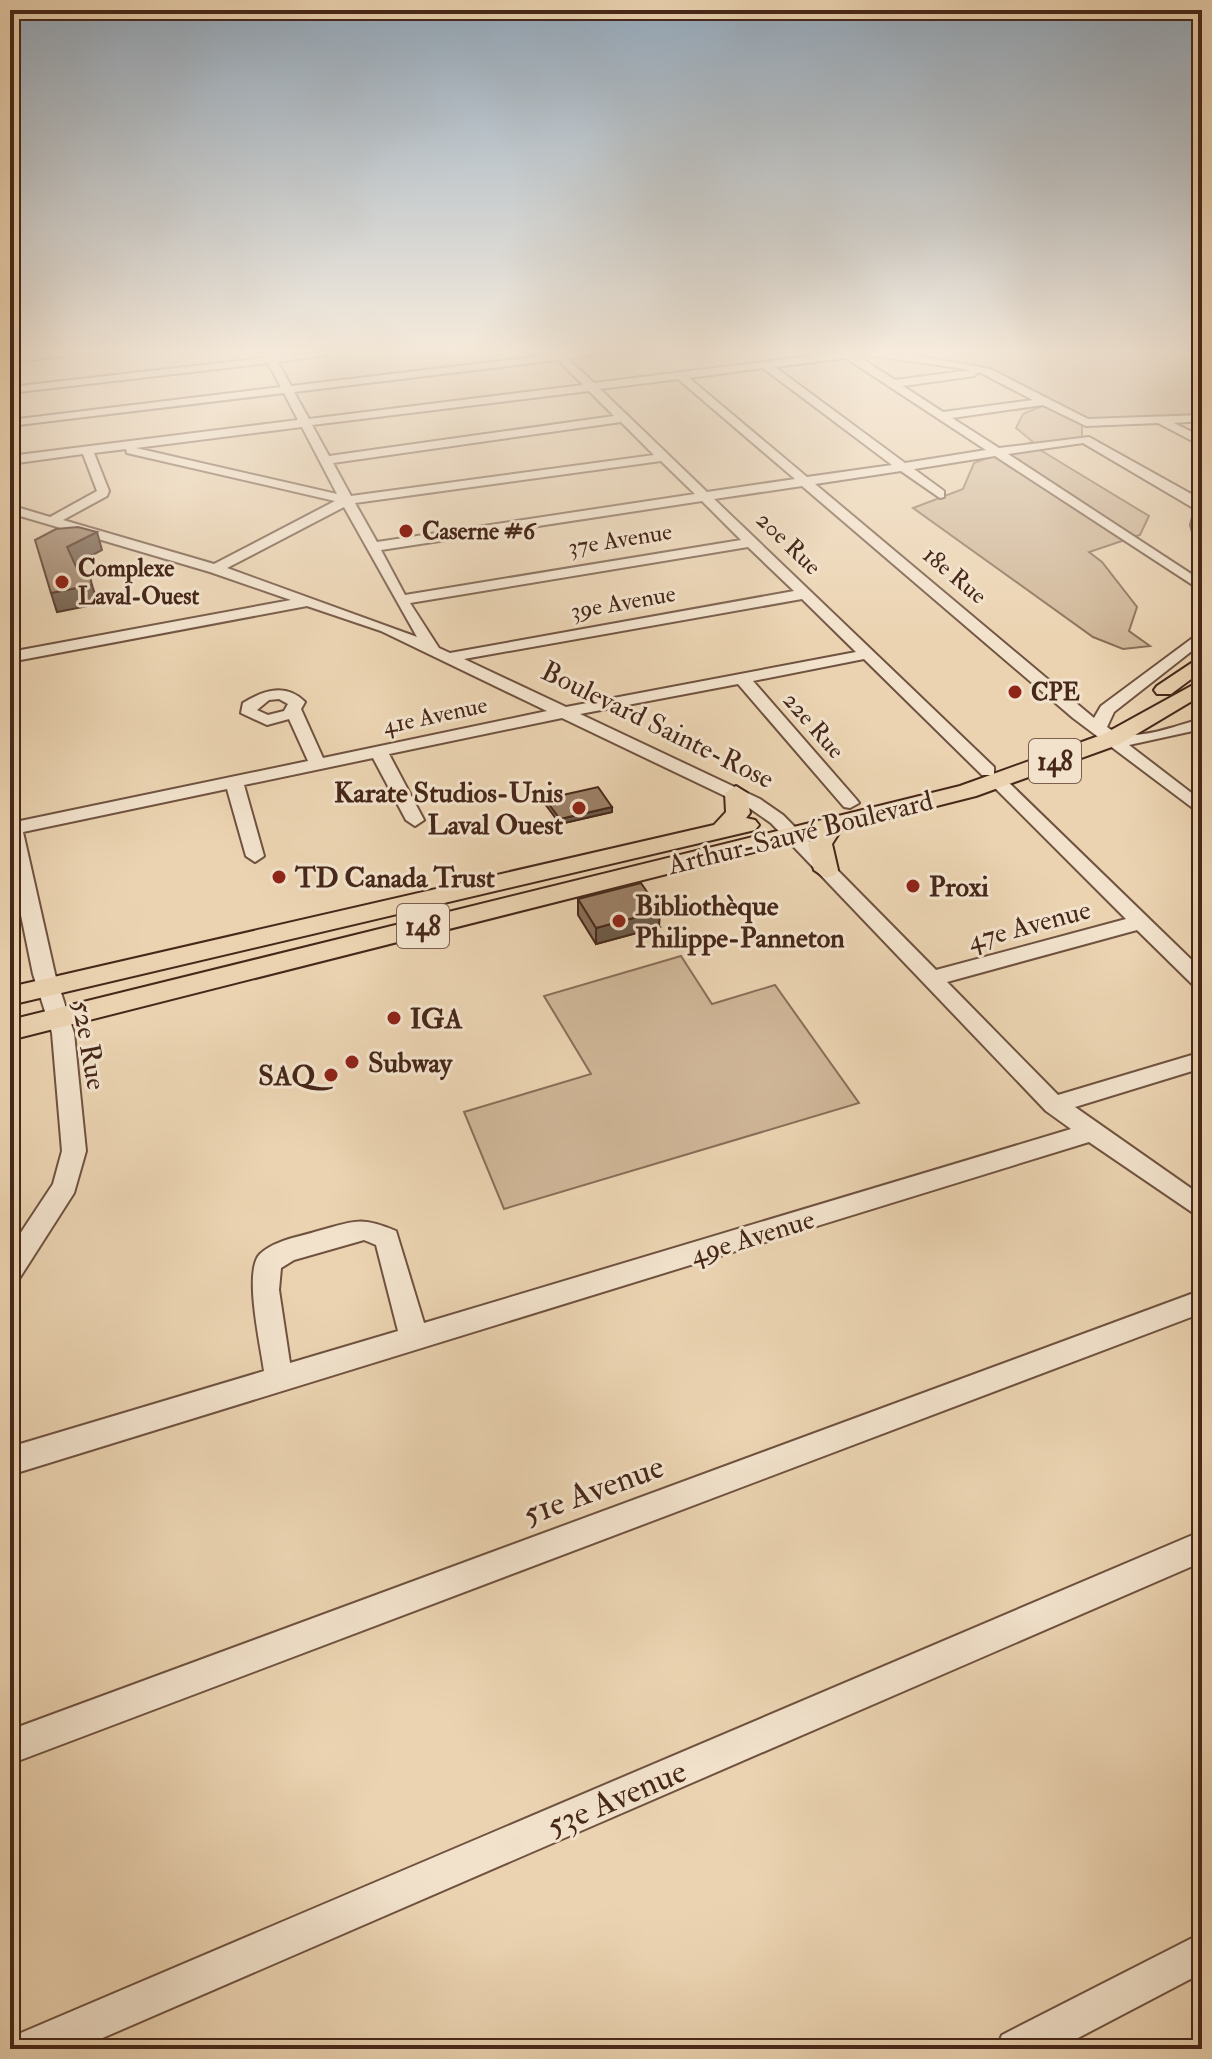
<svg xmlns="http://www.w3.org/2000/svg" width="1212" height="2059" font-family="'IM FELL Double Pica',serif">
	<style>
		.green { fill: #cfb697; stroke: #8a6e58; stroke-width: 2 }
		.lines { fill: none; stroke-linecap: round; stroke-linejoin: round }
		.minor-casing { stroke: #6f523f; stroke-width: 4 }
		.major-casing { stroke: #462719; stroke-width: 4 }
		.minor { fill: #f2e2cc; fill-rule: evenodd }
		.major { fill: #ebd3b1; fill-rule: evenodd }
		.wall { fill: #866e59; stroke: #462719; stroke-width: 2 }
		.shaded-wall { fill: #6d5a49; stroke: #462719; stroke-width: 2 }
		.building { fill: #9c8068; stroke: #462719; stroke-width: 2 }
		.poi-dot { fill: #8f2418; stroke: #f2e2cc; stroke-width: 3 }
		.labels { text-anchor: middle; stroke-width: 6; stroke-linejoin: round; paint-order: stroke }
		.far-poi-label { font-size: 24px; font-weight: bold; fill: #462719; stroke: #f2e2cc; text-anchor: start }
		.far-street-label { font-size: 24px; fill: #462719; stroke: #f2e2cc }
		.shield { fill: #f2e2cc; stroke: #7a5f4f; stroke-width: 2 }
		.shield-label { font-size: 26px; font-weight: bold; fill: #462719 }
		.street-label { font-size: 28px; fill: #462719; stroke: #f2e2cc }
		.poi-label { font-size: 28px; font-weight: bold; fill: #462719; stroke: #f2e2cc; text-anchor: start }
		.near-street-label { font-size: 34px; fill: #462719; stroke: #f2e2cc }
	</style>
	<rect width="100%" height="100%" fill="#ebd3b1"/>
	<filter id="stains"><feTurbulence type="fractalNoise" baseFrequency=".0025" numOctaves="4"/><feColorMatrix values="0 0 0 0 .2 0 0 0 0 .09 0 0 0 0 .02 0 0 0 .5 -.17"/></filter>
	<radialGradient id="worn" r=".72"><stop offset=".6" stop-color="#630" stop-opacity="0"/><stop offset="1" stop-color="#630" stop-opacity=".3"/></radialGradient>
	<path class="green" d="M 888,352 L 1202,352 L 1202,422 L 1159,420 L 1082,424 L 1082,438 L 1000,452 L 1033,442 L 1016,428 L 1023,414 L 1047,404 L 986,371 Z
		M 1037,448 L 1149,516 L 1140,535 L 1089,552 L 1102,562 L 1137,607 L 1129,631 L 1150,646 L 1123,649 L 1093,637 L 913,508 L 963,489 L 974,463 L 990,457 Z
		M 681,956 L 712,1004 L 775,985 L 859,1103 L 504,1209 L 464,1112 L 591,1074 L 544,996 Z"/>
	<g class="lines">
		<g class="minor-casing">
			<path id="minor" d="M 55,352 L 90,352 L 10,363 L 10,357 Z
				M 262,352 L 272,352 L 275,356 L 345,352 L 278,362 L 291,386 L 552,355 L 550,352 L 608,352 L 568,359 L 594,383 L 843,352 L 893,352 L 990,369 L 1088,419 L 1202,415 L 1202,421 L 1174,423 L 1202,437 L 1202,446 L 1158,423 L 1086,426 L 1043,405 L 952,418 L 999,448 L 1089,437 L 1202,500 L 1202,543 L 1195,539 L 1191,525 L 1195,509 L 1083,443 L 1008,454 L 1202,581 L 1202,591 L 995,456 L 914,469 L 944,491 L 944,497 L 940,498 L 901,471 L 815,484 L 1094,718 L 1101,706 L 1202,631 L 1202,643 L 1114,712 L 1107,727 C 1131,746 1175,725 1202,719 L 1202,729 L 1129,745 L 1202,801 L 1202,815 L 1073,718 L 802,486 L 714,499 L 994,767 L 994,775 L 982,775 L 864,659 L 753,681 L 856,799 L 859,803 L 850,808 L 844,807 L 738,684 L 580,714 L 760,799 L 783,815 L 936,970 L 1126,919 L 989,782 L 992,778 L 1004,778 L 1202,970 L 1202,989 L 1195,987 L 1137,930 L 947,982 L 1058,1095 L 1202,1052 L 1202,1068 L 1075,1107 L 1202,1196 L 1202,1219 L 1089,1142 L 10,1475 L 10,1447 L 264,1371 C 261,1347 243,1271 260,1254 C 275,1240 299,1237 318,1231 C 355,1221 360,1216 396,1231 L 424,1323 L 1071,1129 L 1046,1111 L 771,823 L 748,807 L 562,718 L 389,754 L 424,820 L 415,826 L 406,820 L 373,758 L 244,785 L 264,856 L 255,862 L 246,856 L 227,789 L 23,832 L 55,974 L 74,1033 L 86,1151 L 74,1193 L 19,1279 L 10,1282 L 10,1249 L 53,1184 L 62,1151 L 52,1033 L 33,974 L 10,861 L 10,812 L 16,813 L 20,821 L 308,761 L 289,719 L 267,725 L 241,713 L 243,703 C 264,690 286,683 305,702 L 301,709 L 323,758 L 547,711 L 381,631 L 307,606 L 10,662 L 10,652 L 291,600 L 210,572 L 10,513 L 10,505 L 50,517 L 97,491 L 83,454 L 10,464 L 10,456 L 298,420 L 284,393 L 10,426 L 10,420 L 281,387 L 268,363 L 10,393 L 10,387 L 265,358 ZM 869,355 L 971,370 L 895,380 L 858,356 ZM 846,358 L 986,450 L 905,463 L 775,367 ZM 558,360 L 583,385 L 309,419 L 294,392 ZM 763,368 L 892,465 L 807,477 L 689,378 ZM 979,372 L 1033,400 L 943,412 L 903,386 L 974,376 ZM 678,379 L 795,479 L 707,492 L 600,389 ZM 589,391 L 614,416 L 329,456 L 312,425 ZM 621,422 L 654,455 L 351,496 L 333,463 ZM 302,427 L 337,494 L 136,448 ZM 126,449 L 127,453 L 335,501 L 214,564 L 63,520 L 107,496 L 109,491 L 94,453 ZM 661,461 L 695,494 L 377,542 L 355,503 ZM 702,501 L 741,540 L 405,595 L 381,550 ZM 344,507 L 417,637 L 227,568 ZM 748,547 L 794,591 L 450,653 L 439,648 L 410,603 ZM 802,599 L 856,652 L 566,707 L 464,659 ZM 279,699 L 288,704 L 284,711 L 268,715 L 257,710 L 269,700 ZM 364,1240 L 376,1245 L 398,1331 L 290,1363 L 279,1290 L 281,1268 L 294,1260 Z
				M 1202,1290 L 1202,1313 L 10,1764 L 10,1730 Z
				M 1202,1531 L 1202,1562 L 77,2049 L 10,2049 L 16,2035 Z
				M 1202,1933 L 1202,1973 L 1057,2049 L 996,2049 L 1002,2035 Z"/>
		</g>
		<g class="major-casing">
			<path id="major" d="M 1202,656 L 1202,671 L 1171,694 L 1157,694 L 1154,690 L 1157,686 Z
				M 1202,680 L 1202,695 L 1120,744 L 976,796 L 841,830 L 832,844 L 838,870 L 835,875 L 826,878 L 814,870 L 808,844 L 813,837 L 10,1040 L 10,1020 L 960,786 L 1104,734 Z
				M 736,786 L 747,793 L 750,813 L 746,818 L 755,820 L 759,825 L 755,830 L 10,1005 L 10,987 L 714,825 L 726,812 L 725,793 Z"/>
		</g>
		<use href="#minor" class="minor"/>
		<use href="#major" class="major"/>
	</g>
	<path class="wall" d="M 545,799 L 612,812 L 560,824 L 545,804 Z
		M 578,899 L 659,927 L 596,944 L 578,915 Z"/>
	<path class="shaded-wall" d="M 97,532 L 102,550 L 72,566 L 67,547 Z
		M 92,585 L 98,604 L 57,612 L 51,593 Z
		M 612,807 L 612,812 L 560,824 L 560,819 Z
		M 660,911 L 659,927 L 596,944 L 596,928 Z"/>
	<path class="building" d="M 78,527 L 97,532 L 67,547 L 78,571 L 89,573 L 92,585 L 51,593 L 35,540 L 56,529 Z
		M 598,787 L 612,807 L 560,819 L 545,799 Z
		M 641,883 L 660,911 L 596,928 L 578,899 Z"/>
	<linearGradient id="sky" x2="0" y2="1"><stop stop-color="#93a9bd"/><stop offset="0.55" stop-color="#f6ebdc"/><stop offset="1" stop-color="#f6ebdc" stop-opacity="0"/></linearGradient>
	<rect width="1212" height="640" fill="url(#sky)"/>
	<g class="poi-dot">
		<circle cx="406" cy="531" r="8"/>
		<circle cx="62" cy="582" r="8"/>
		<circle cx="1015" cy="692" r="8"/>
		<circle cx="579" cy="808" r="8"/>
		<circle cx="279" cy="877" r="8"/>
		<circle cx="913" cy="886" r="8"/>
		<circle cx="619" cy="921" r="8"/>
		<circle cx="394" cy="1018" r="8"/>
		<circle cx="352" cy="1062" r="8"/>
		<circle cx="331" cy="1075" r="8"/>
	</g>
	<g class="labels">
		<g class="far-poi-label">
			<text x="422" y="539">Caserne #6</text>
			<text x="78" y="576">Complexe<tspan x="78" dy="28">Laval-Ouest</tspan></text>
			<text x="1031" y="700">CPE</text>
		</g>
		<g class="far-street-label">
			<text transform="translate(620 539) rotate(-9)" y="8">37e Avenue</text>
			<text transform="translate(789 543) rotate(44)" y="8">20e Rue</text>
			<text transform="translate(955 575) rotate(40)" y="8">18e Rue</text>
			<text transform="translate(623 602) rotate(-10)" y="8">39e Avenue</text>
			<text transform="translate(435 715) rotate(-12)" y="8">41e Avenue</text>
			<text transform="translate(814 725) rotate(49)" y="8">22e Rue</text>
		</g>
		<g class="shield">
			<rect x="1029" y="739" width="52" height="44" rx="6"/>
			<rect x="397" y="904" width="52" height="44" rx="6"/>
		</g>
		<g class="shield-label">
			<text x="1055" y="770">148</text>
			<text x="423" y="935">148</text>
		</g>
		<g class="street-label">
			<text transform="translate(658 724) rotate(26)" y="10">Boulevard Sainte-Rose</text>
			<text transform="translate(800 832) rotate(-14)" y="10">Arthur-Sauvé Boulevard</text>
			<text transform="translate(1029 924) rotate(-15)" y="10">47e Avenue</text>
			<text transform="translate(90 1045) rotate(80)" y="10">52e Rue</text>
			<text transform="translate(752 1236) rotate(-17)" y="10">49e Avenue</text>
		</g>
		<g class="poi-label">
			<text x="563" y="802" text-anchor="end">Karate Studios-Unis<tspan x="563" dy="32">Laval Ouest</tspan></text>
			<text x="295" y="887">TD Canada Trust</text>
			<text x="929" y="896">Proxi</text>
			<text x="635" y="915">Bibliothèque<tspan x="635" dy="32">Philippe-Panneton</tspan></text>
			<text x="410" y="1028">IGA</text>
			<text x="368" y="1072">Subway</text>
			<text x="315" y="1085" text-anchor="end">SAQ</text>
		</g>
		<g class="near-street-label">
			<text transform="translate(593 1489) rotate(-20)" y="12">51e Avenue</text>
			<text transform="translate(616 1797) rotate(-23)" y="12">53e Avenue</text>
		</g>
	</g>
	<rect width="1212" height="2059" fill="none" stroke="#ebd3b1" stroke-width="40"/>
	<rect x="12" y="12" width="1188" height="2035" fill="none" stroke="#462719" stroke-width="4"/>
	<rect x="20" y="20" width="1172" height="2019" fill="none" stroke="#462719" stroke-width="2"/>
	<rect width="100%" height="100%" filter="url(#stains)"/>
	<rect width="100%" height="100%" fill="url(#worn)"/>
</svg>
